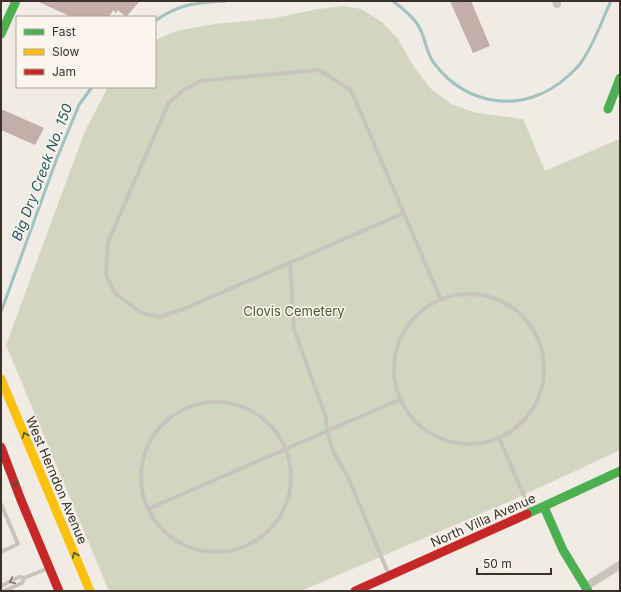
<svg xmlns="http://www.w3.org/2000/svg" width="621" height="592" font-family="Inter,sans-serif">
	<style>
		.green { fill: #d1d6bf }
		.lines { fill: none; stroke-linecap: round; stroke-linejoin: round }
		.stream { stroke: #a1c2c1; stroke-width: 3 }
		.building { fill: #c3afa7 }
		.lane { stroke: #c9c3be; stroke-width: 4 }
		.street { stroke: #c9c3be; stroke-width: 8 }
		.fast { stroke: #4caf50; stroke-width: 9 }
		.slow { stroke: #ffc107; stroke-width: 9 }
		.jam { stroke: #c62828; stroke-width: 9 }
		.oneway { stroke: #415c38 }
		.oneway2 { stroke: #7b726d }
		.labels { text-anchor: middle; stroke-width: 3; stroke-linejoin: round; paint-order: stroke }
		.park-label { font-size: 13px; fill: #4a5a2e; stroke: #fbf5ee }
		.street-label { font-size: 13px; fill: #3b302b; stroke: #fbf5ee }
		.water-label { font-size: 14px; font-style: italic; fill: #1f5a5e; stroke: #fbf5ee }
	</style>
	<rect width="100%" height="100%" fill="#f0ebe5"/>
	<path class="green" d="M 344,6 L 361,9 L 382,22 L 398,39 L 414,67 L 431,89 L 451,104 L 477,113 L 523,119 L 545,171 L 619,139 L 620,141 L 620,450 L 515,499 L 301,591 L 109,591 L 6,345 L 85,131 L 108,87 L 155,87 L 155,40 L 177,31 L 215,24 L 275,18 L 318,9 Z"/>
	<g class="lines">
		<path class="stream" d="M 393,1 C 403,9 415,18 420,29 C 426,40 426,53 434,63 C 467,108 526,114 567,77 C 571,73 576,69 580,64 C 594,45 601,22 611,1
			M 155,21 C 180,3 197,3 226,1
			M 1,312 L 57,158 L 79,105 L 92,87"/>
	</g>
	<path class="building" d="M 36,1 L 140,1 L 126,17 L 118,10 L 116,13 L 113,10 L 109,17 L 72,17 Z
		M 450,1 L 471,1 L 490,46 L 473,53 Z
		M 1,109 L 44,128 L 35,145 L 1,130 Z"/>
	<g class="lines">
		<path class="lane" d="M 404,213 L 186,308 L 160,317 L 142,313 L 115,293 L 106,275 L 108,242 L 169,102 L 184,90 L 200,81 L 319,70 L 351,90 L 441,300
			M 290,263 L 294,329 L 326,418 L 327,431 L 401,399
			M394 369a75 75 0 1 1 150 0a75 75 0 1 1-150 0Z
			M141 477a75 75 0 1 1 150 0a75 75 0 1 1-150 0Z
			M 499,438 L 531,512
			M 1,504 L 18,544 L 1,552
			M 148,509 L 327,431 L 334,453 L 348,477 L 389,575
			M 1,586 L 19,577 L 24,578 L 49,568
			M 4,591 L 22,583 L 24,578"/>
		<path class="street" d="M 556,1 L 557,4
			M 585,587 L 620,565"/>
		<path class="fast" d="M 1,34 L 16,1
			M 608,109 L 620,78
			M 544,507 L 563,550 L 588,591
			M 527,514 L 620,471"/>
		<path class="slow" d="M 1,379 L 90,591"/>
		<path class="jam" d="M 1,447 L 21,500 L 59,591
			M 355,591 L 527,514"/>
	</g>
	<defs><path id="oneway-chevron" d="M-2-3.5L2.5 0L-2 3.5" fill="none" stroke-width="1.6" stroke-linecap="round" stroke-linejoin="round"/></defs>
	<g class="oneway">
		<use href="#oneway-chevron" transform="translate(25 435) rotate(-113)"/>
		<use href="#oneway-chevron" transform="translate(15 484) rotate(70)"/>
		<use href="#oneway-chevron" transform="translate(75 555) rotate(-113)"/>
	</g>
	<use class="oneway2" href="#oneway-chevron" transform="translate(12 581) rotate(155)"/>
	<g class="labels">
		<g class="park-label">
			<text x="294" y="316">Clovis Cemetery</text>
		</g>
		<g class="street-label">
			<text transform="translate(57 480) rotate(67)" y="5">West Herndon Avenue</text>
			<text transform="translate(483 520) rotate(-24)" y="5">North Villa Avenue</text>
		</g>
		<g class="water-label">
			<text transform="translate(42 172) rotate(-69)" y="5">Big Dry Creek No. 150</text>
		</g>
	</g>
	<rect width="621" height="592" fill="none" stroke="#3b302b" stroke-width="4"/>
	<rect x="16" y="16" width="140" height="72" fill="#fbf5ee" stroke="#aea6a0"/>
	<rect x="24" y="29" width="20" height="6" fill="#4caf50" stroke="#aea6a0"/>
	<text x="52" y="36" font-size="12" fill="#3b302b">Fast</text>
	<rect x="24" y="49" width="20" height="6" fill="#ffc107" stroke="#aea6a0"/>
	<text x="52" y="56" font-size="12" fill="#3b302b">Slow</text>
	<rect x="24" y="69" width="20" height="6" fill="#c62828" stroke="#aea6a0"/>
	<text x="52" y="76" font-size="12" fill="#3b302b">Jam</text>
	<path d="M477 568v6h74v-6" fill="none" stroke="#3b302b" stroke-width="2"/>
	<text x="483" y="568" font-size="12" fill="#3b302b" stroke="#fbf5ee" stroke-width="3" paint-order="stroke">50 m</text>
</svg>
